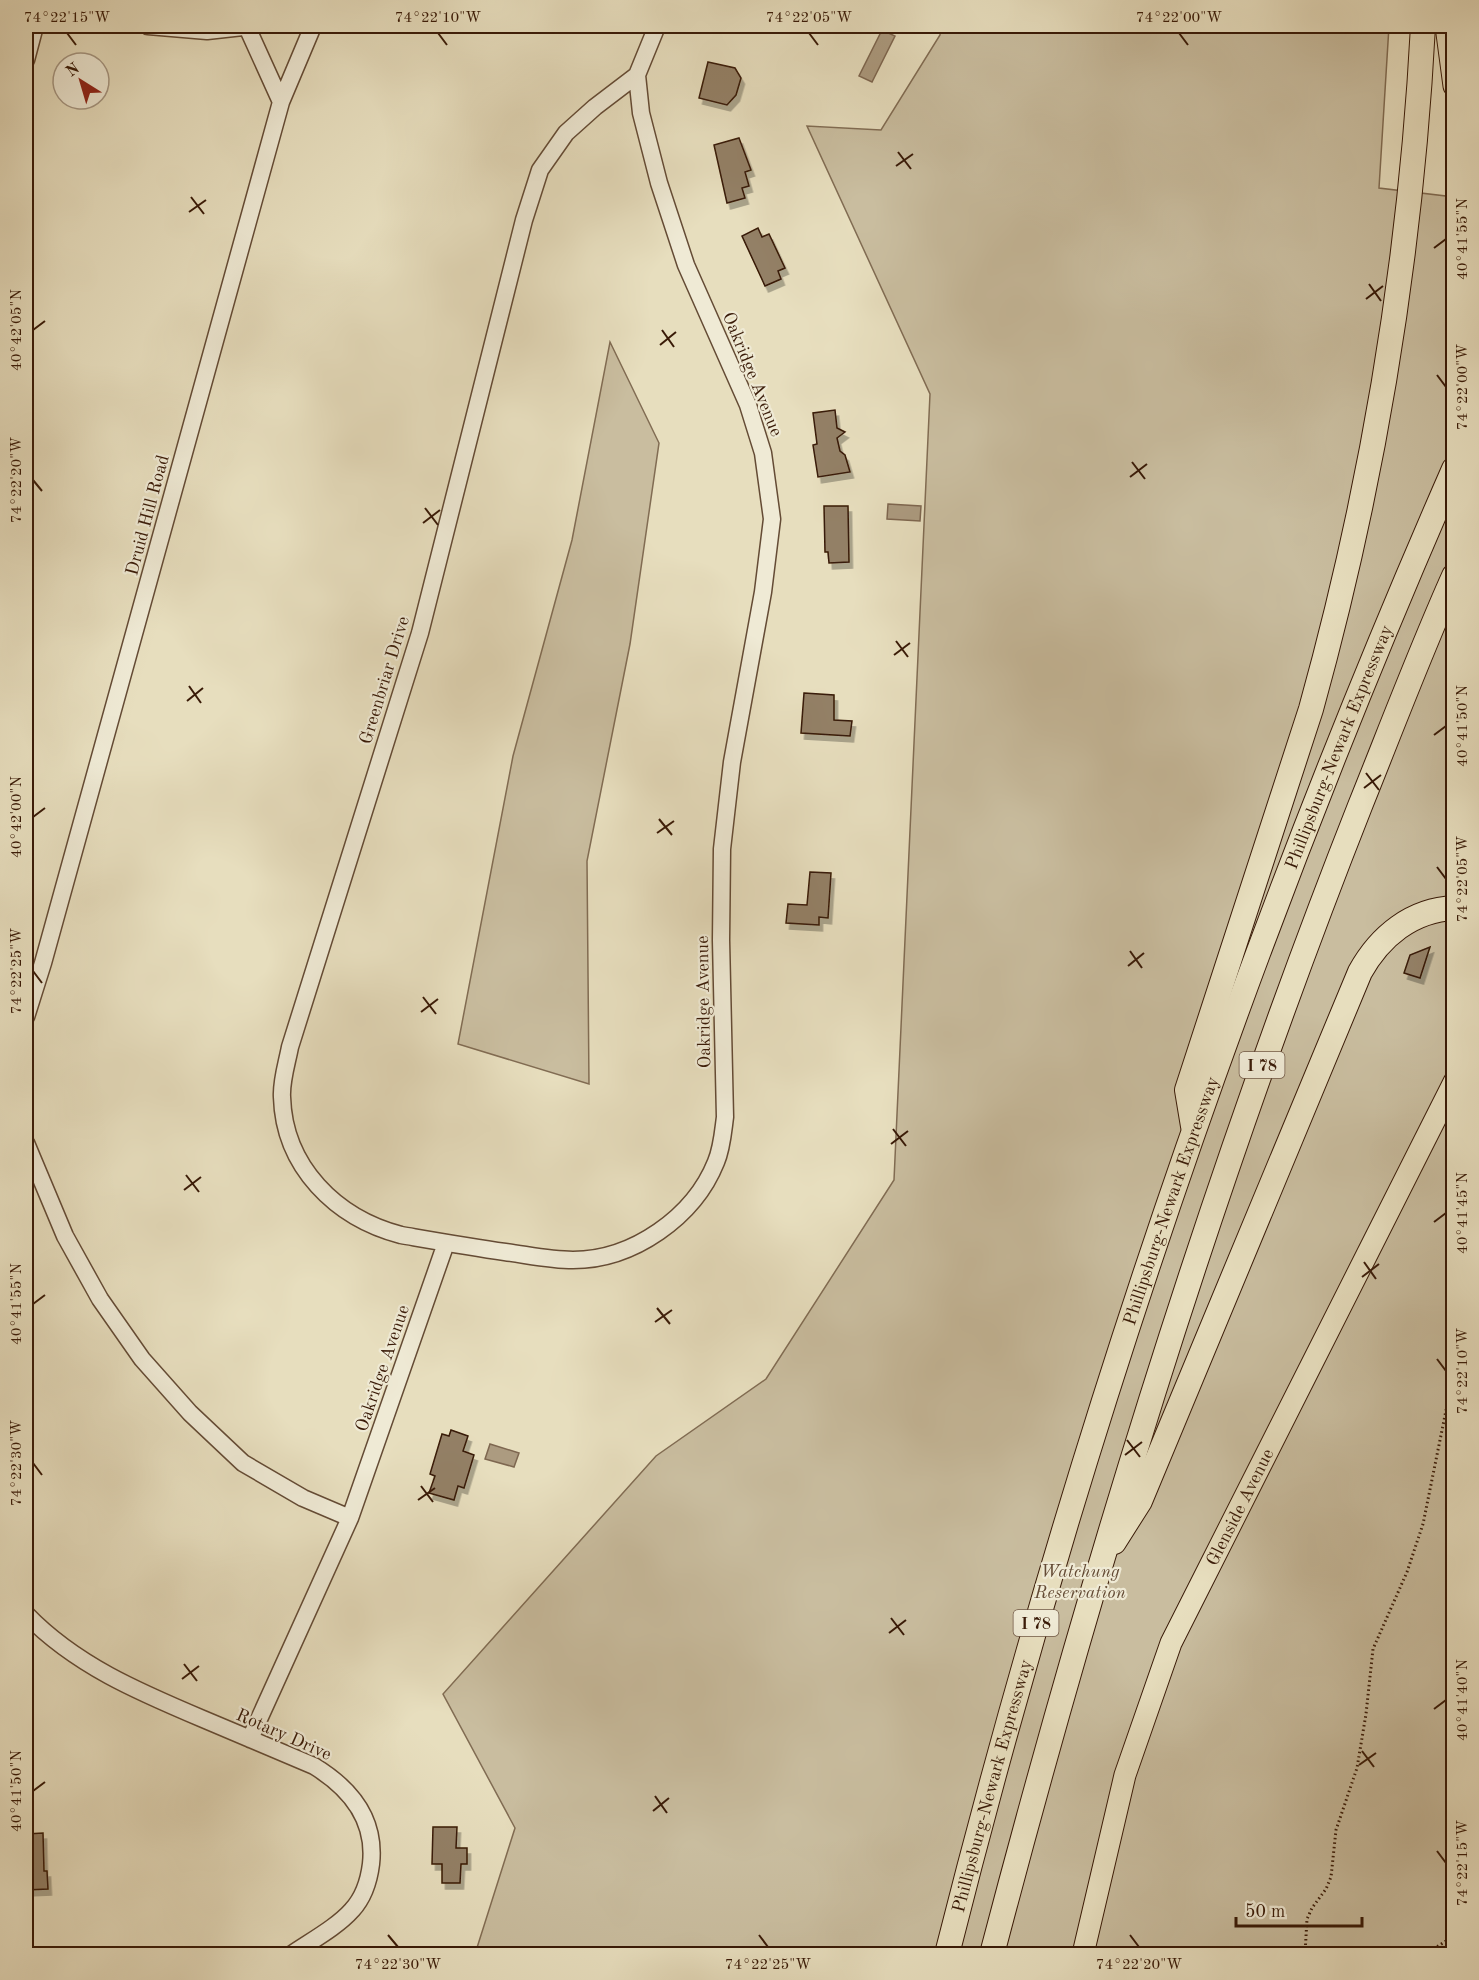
<svg xmlns="http://www.w3.org/2000/svg" width="1479" height="1980" font-family="'Old Standard TT',serif">
	<style>
		.green { fill: #c9bd9f; stroke: #816c53; stroke-width: 1.5 }
		.water { fill: #ac9b80; stroke: #7e6750; stroke-width: 1.5 }
		.building { fill: #938066; stroke: #391a07; stroke-width: 1.5; filter: url(#shadow) }
		.lines { fill: none; stroke-linecap: round; stroke-linejoin: round }
		.minor-casing { stroke: #644b35; stroke-width: 19 }
		.major-casing { stroke: #391a07; stroke-width: 23 }
		.highway-casing { stroke: #391a07; stroke-width: 26 }
		.path { stroke: #391a07; stroke-width: 3; stroke-dasharray: 1.5 3; stroke-linecap: butt }
		.minor { stroke: #efead5; stroke-width: 16 }
		.major { stroke: #e7debe; stroke-width: 21 }
		.highway { stroke: #e7debe; stroke-width: 24 }
		.ticks { fill: none; stroke: #391a07; stroke-width: 2 }
		.labels { text-anchor: middle; stroke-width: 4.5; stroke-linejoin: round; paint-order: stroke }
		.shield { fill: #efead5; stroke: #705845; stroke-width: 1.5 }
		.shield-label { font-size: 16px; font-weight: bold; fill: #391a07 }
		.street-label { font-size: 18px; fill: #391a07; stroke: #efead5 }
		.park-label { font-size: 18px; font-style: italic; fill: #644b35; stroke: #efead5 }
		.neatline { fill: none; stroke: #391a07; stroke-width: 2 }
		.ticks-label { font-size: 15px; text-anchor: middle; fill: #391a07 }
	</style>
	<defs>
		<filter id="shadow"><feDropShadow dx="3.5" dy="6" stdDeviation="0" flood-color="#0004"/></filter>
	</defs>
	<rect width="100%" height="100%" fill="#e7debe"/>
	<filter id="stains"><feTurbulence type="fractalNoise" baseFrequency=".00333" numOctaves="4"/><feColorMatrix values="0 0 0 0 .2 0 0 0 0 .09 0 0 0 0 .02 0 0 0 .5 -.17"/></filter>
	<radialGradient id="worn" r=".72"><stop offset=".6" stop-color="#630" stop-opacity="0"/><stop offset="1" stop-color="#630" stop-opacity=".3"/></radialGradient>
	<path class="green" d="M 941,26 L 1389,26 L 1379,188 L 1454,197 L 1453,1954 L 475,1954 L 515,1828 L 443,1694 L 656,1456 L 766,1379 L 894,1180 L 930,394 L 807,126 L 881,130 L 940,35 Z
		M 610,342 L 659,443 L 630,644 L 587,861 L 589,1084 L 458,1044 L 513,756 L 572,540 Z"/>
	<path class="water" d="M 882,30 L 895,36 L 872,82 L 859,76 Z
		M 888,504 L 921,506 L 920,521 L 887,519 Z
		M 490,1444 L 519,1453 L 514,1467 L 485,1459 Z"/>
	<path class="building" d="M 708,62 L 735,68 L 741,78 L 736,95 L 727,105 L 699,98 Z
		M 739,138 L 751,170 L 745,172 L 749,186 L 742,188 L 745,198 L 727,203 L 714,145 Z
		M 758,228 L 762,237 L 769,234 L 785,268 L 778,271 L 781,279 L 765,286 L 742,236 Z
		M 835,410 L 837,428 L 845,432 L 837,438 L 840,451 L 845,455 L 850,472 L 818,477 L 813,445 L 817,444 L 813,413 Z
		M 824,506 L 848,506 L 849,562 L 829,563 L 828,552 L 825,552 Z
		M 804,693 L 834,695 L 834,720 L 852,721 L 850,736 L 801,733 Z
		M 810,872 L 831,873 L 828,918 L 819,917 L 819,925 L 786,923 L 788,904 L 807,905 Z
		M 1430,947 L 1420,978 L 1404,973 L 1410,955 Z
		M 451,1430 L 468,1436 L 463,1451 L 474,1455 L 464,1488 L 458,1486 L 454,1500 L 429,1493 L 435,1476 L 430,1474 L 442,1434 L 449,1436 Z
		M 433,1827 L 457,1827 L 456,1848 L 467,1848 L 467,1864 L 461,1864 L 460,1883 L 442,1883 L 442,1864 L 432,1864 Z
		M 43,1833 L 44,1871 L 47,1871 L 48,1889 L 26,1890 L 26,1834 Z"/>
	<g class="lines">
		<g class="minor-casing">
			<path id="minor" d="M 148,26 L 207,31 L 252,26
				M 247,27 L 281,102
				M 26,60 L 35,26
				M 637,75 L 595,107 L 566,133 L 540,170 L 524,220 L 420,633 L 290,1047 C 287,1063 281,1081 282,1097 C 284,1167 336,1218 401,1235 C 436,1241 470,1247 505,1252 C 528,1255 550,1260 573,1260 C 633,1260 694,1217 716,1162 C 722,1148 723,1132 725,1117 L 721,940 L 722,849 L 732,762 L 763,592 L 772,519 L 763,453 L 748,405 L 686,265 L 659,183 L 641,113 L 637,75 L 657,26
				M 26,1017 L 43,963 L 281,102 L 313,26
				M 26,1143 L 65,1236 L 100,1299 L 142,1359 L 190,1413 L 243,1463 L 303,1498 L 350,1518
				M 26,1614 C 75,1665 139,1692 203,1719 C 240,1735 277,1750 314,1766 C 350,1788 376,1819 371,1864 C 369,1880 364,1897 352,1910 C 337,1927 311,1941 292,1954
				M 250,1739 L 350,1518 L 446,1243"/>
		</g>
		<g class="major-casing">
			<g id="major">
				<path d="M 1446,26 L 1454,86"/>
				<path id="s1" d="M 1083,1954 L 1125,1775 L 1171,1643 L 1454,1082"/>
			</g>
		</g>
		<g class="highway-casing">
			<g id="highway">
				<path d="M 1193,1126 L 1187,1090 L 1311,709 C 1373,486 1411,256 1423,26"/>
				<path d="M 1114,1542 L 1140,1501 L 1360,972 C 1380,936 1412,910 1454,908"/>
				<path id="s2" d="M 947,1954 C 1075,1446 1244,949 1454,469"/>
				<path d="M 992,1954 C 1094,1565 1212,1181 1360,806 C 1391,729 1420,652 1454,576"/>
			</g>
		</g>
		<path class="path" d="M 1454,1779 L 1451,1795 L 1454,1807
			M 1305,1954 L 1307,1919 L 1312,1908 L 1326,1889 L 1331,1877 L 1336,1830 L 1357,1768 L 1366,1714 L 1373,1649 L 1407,1572 L 1423,1524 L 1454,1371
			M 1426,1954 L 1449,1939 L 1454,1934"/>
		<use href="#minor" class="minor"/>
		<use href="#major" class="major"/>
		<use href="#highway" class="highway"/>
	</g>
	<path class="ticks" d="M 67,33 L 76,45M 438,33 L 447,45M 809,33 L 818,45M 1179,33 L 1188,45M 898,152 L 911,169M 896,166 L 913,154M 191,197 L 204,214M 189,212 L 206,200M 1434,248 L 1446,239M 1369,284 L 1381,301M 1366,299 L 1383,286M 33,330 L 45,321M 662,330 L 674,347M 660,345 L 676,332M 1437,375 L 1446,387M 1132,462 L 1145,479M 1130,477 L 1147,464M 33,480 L 42,491M 425,508 L 438,525M 423,523 L 440,510M 896,641 L 908,657M 894,655 L 910,643M 189,686 L 201,703M 187,701 L 203,688M 1434,735 L 1446,726M 1366,773 L 1379,790M 1364,788 L 1381,775M 33,817 L 45,808M 659,819 L 672,835M 657,833 L 674,821M 1437,867 L 1446,879M 1130,951 L 1142,968M 1128,966 L 1144,953M 33,971 L 42,983M 423,997 L 436,1014M 421,1012 L 438,999M 893,1129 L 906,1146M 891,1144 L 908,1131M 186,1175 L 199,1192M 184,1190 L 201,1177M 1434,1222 L 1446,1213M 1364,1262 L 1376,1279M 1362,1277 L 1379,1264M 33,1304 L 45,1295M 657,1308 L 670,1324M 655,1322 L 672,1310M 1437,1359 L 1446,1371M 1127,1440 L 1140,1457M 1125,1455 L 1142,1442M 33,1463 L 42,1475M 421,1486 L 433,1502M 418,1500 L 435,1488M 891,1618 L 904,1635M 889,1633 L 906,1620M 184,1664 L 197,1681M 182,1679 L 199,1666M 1434,1709 L 1446,1700M 1362,1751 L 1374,1767M 1359,1765 L 1376,1753M 33,1791 L 45,1782M 655,1796 L 667,1813M 653,1811 L 669,1798M 1437,1851 L 1446,1863M 388,1935 L 398,1947M 759,1935 L 768,1947M 1130,1935 L 1139,1947"/>
	<g class="labels">
		<g class="shield">
			<rect x="1239.5" y="1052" width="45" height="26" rx="4.5"/>
			<rect x="1013.5" y="1610" width="45" height="26" rx="4.5"/>
		</g>
		<g class="shield-label">
			<text x="1262" y="1071">I 78</text>
			<text x="1036" y="1629">I 78</text>
		</g>
		<g class="street-label">
			<text transform="translate(753 374) rotate(68)" y="6">Oakridge Avenue</text>
			<text transform="translate(147 515) rotate(-75)" y="6">Druid Hill Road</text>
			<text transform="translate(384 680) rotate(-73)" y="6">Greenbriar Drive</text>
			<text dy="6" stroke="none"><textPath href="#s2" startOffset="1270">Phillipsburg-Newark Expressway</textPath></text>
			<text transform="translate(703 1002) rotate(-91)" y="6">Oakridge Avenue</text>
			<text dy="6" stroke="none"><textPath href="#s2" startOffset="786">Phillipsburg-Newark Expressway</textPath></text>
			<text transform="translate(382 1368) rotate(-71)" y="6">Oakridge Avenue</text>
			<text dy="6" stroke="none"><textPath href="#s1" startOffset="476">Glenside Avenue</textPath></text>
			<text transform="translate(284 1734) rotate(24)" y="6">Rotary Drive</text>
			<text dy="6" stroke="none"><textPath href="#s2" startOffset="174">Phillipsburg-Newark Expressway</textPath></text>
		</g>
		<g class="park-label">
			<text x="1080" y="1577">Watchung<tspan x="1080" dy="21">Reservation</tspan></text>
		</g>
	</g>
	<rect width="1479" height="1980" fill="none" stroke="#e7debe" stroke-width="66"/>
	<g transform="translate(81 81) rotate(323)"><circle r="28" fill="#efead5" stroke="#a69783" stroke-width="1.5"/>
	<path d="M0-4.5L10 22L0 15L-10 22Z" fill="#8f2418"/>
	<text y="-9" font-size="16" font-weight="bold" text-anchor="middle" fill="#391a07">N</text>
	</g>
	<path d="M1236 1917v9h126v-9" fill="none" stroke="#391a07" stroke-width="3"/>
	<text x="1245" y="1917" font-size="18" fill="#391a07" stroke="#efead5" stroke-width="4.5" paint-order="stroke">50 m</text>
	<rect x="33" y="33" width="1413" height="1914" class="neatline"/>
	<g class="ticks-label">
		<text x="67" y="22">74°22'15"W</text>
		<text x="438" y="22">74°22'10"W</text>
		<text x="809" y="22">74°22'05"W</text>
		<text x="1179" y="22">74°22'00"W</text>
		<text transform="translate(1462 239) rotate(-90)" y="5">40°41'55"N</text>
		<text transform="translate(16 330) rotate(-90)" y="5">40°42'05"N</text>
		<text transform="translate(1462 387) rotate(-90)" y="5">74°22'00"W</text>
		<text transform="translate(16 480) rotate(-90)" y="5">74°22'20"W</text>
		<text transform="translate(1462 726) rotate(-90)" y="5">40°41'50"N</text>
		<text transform="translate(16 817) rotate(-90)" y="5">40°42'00"N</text>
		<text transform="translate(1462 879) rotate(-90)" y="5">74°22'05"W</text>
		<text transform="translate(16 971) rotate(-90)" y="5">74°22'25"W</text>
		<text transform="translate(1462 1213) rotate(-90)" y="5">40°41'45"N</text>
		<text transform="translate(16 1304) rotate(-90)" y="5">40°41'55"N</text>
		<text transform="translate(1462 1371) rotate(-90)" y="5">74°22'10"W</text>
		<text transform="translate(16 1463) rotate(-90)" y="5">74°22'30"W</text>
		<text transform="translate(1462 1700) rotate(-90)" y="5">40°41'40"N</text>
		<text transform="translate(16 1791) rotate(-90)" y="5">40°41'50"N</text>
		<text transform="translate(1462 1863) rotate(-90)" y="5">74°22'15"W</text>
		<text x="398" y="1969">74°22'30"W</text>
		<text x="768" y="1969">74°22'25"W</text>
		<text x="1139" y="1969">74°22'20"W</text>
	</g>
	<rect width="100%" height="100%" filter="url(#stains)"/>
	<rect width="100%" height="100%" fill="url(#worn)"/>
</svg>
